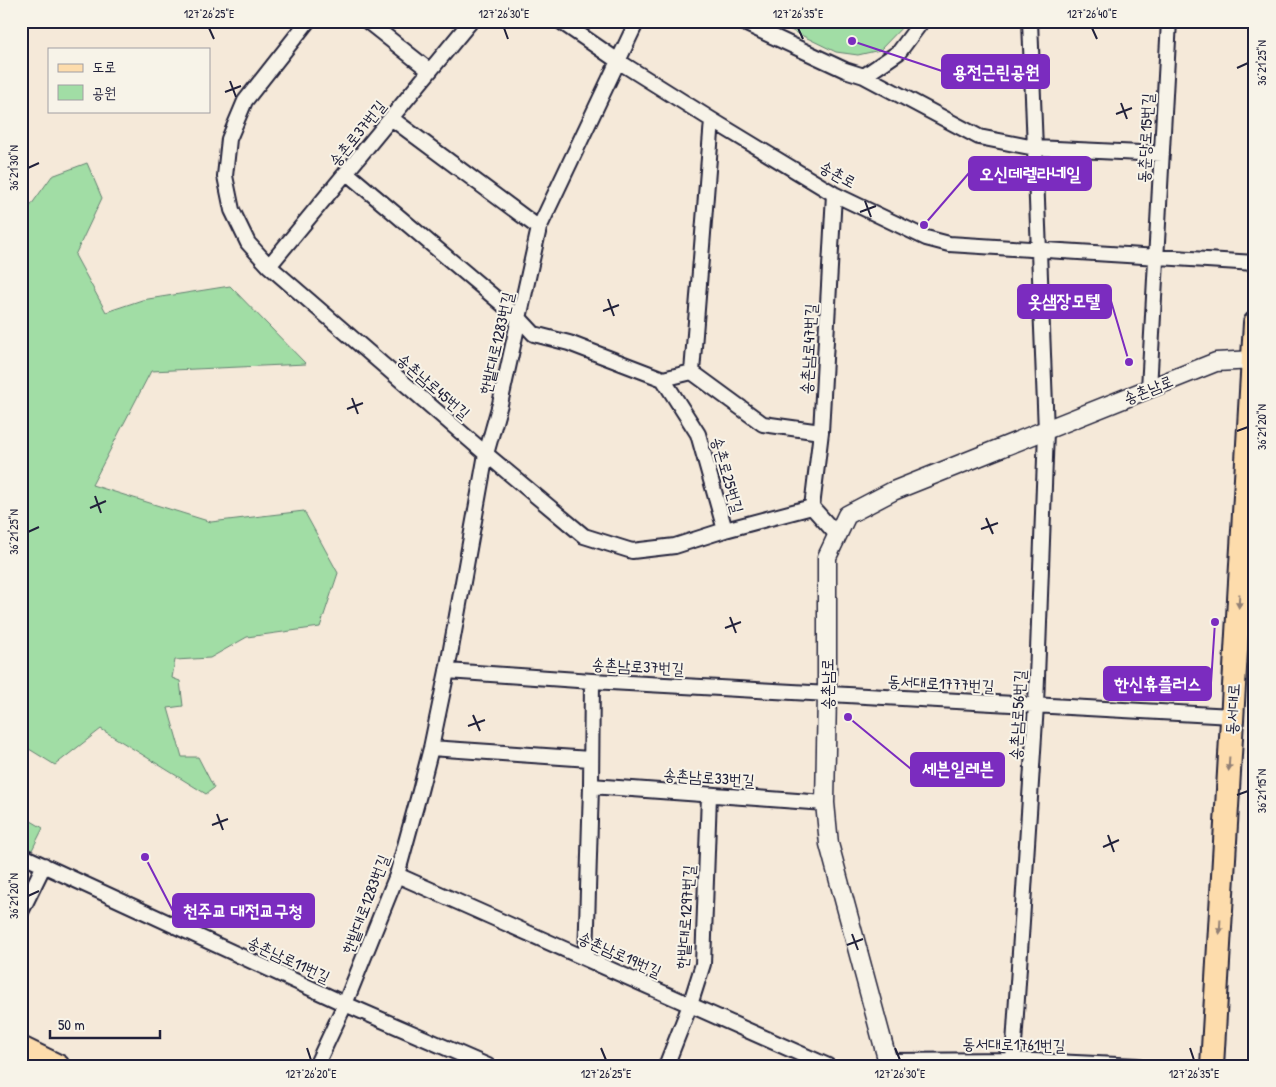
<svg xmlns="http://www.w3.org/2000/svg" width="1276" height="1087" font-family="'Patrick Hand','Poor Story',sans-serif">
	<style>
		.green { fill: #a1dda5; stroke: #628070 }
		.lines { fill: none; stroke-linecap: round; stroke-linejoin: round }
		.minor-casing { stroke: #22223b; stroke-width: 18 }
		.tertiary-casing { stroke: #22223b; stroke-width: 21 }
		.primary-casing { stroke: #22223b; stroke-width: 26 }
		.minor { stroke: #f7f3e8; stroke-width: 14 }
		.tertiary { stroke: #f7f3e8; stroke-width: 18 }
		.primary { stroke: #fddcac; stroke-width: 22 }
		.oneway { fill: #907f74 }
		.ticks { fill: none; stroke: #22223b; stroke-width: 2 }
		.labels { text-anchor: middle; stroke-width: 4; stroke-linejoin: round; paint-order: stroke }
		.street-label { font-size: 16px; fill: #22223b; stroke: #f7f3e8 }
		.leader { fill: none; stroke: #7b2cbf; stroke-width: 2 }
		.callout-dot { fill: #7b2cbf; stroke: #f7f3e8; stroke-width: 2 }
		.callout { fill: #7b2cbf; stroke: #7b2cbf; stroke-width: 2 }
		.callout-label { font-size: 18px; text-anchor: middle; font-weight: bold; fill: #fff }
		.neatline { fill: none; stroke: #22223b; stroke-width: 2 }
		.ticks-label { font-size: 12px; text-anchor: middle; fill: #22223b }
	</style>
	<rect width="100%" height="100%" fill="#f5e9d9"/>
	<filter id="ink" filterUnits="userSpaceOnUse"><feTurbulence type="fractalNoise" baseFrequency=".02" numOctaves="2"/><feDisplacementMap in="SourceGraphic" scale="10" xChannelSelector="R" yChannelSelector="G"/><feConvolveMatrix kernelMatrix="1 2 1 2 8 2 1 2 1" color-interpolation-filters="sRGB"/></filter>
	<g filter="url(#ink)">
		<path class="green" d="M 772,21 L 908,21 L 880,50 L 858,55 L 836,52 Z
			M 87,163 L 102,198 L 75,255 L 106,312 L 142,300 L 230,286 L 306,364 L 151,371 L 92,485 L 211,522 L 304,511 L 338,573 L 320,627 L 247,637 L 210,658 L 175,660 L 172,678 L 180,681 L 183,706 L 168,708 L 182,757 L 198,757 L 214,788 L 206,794 L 101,729 L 55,765 L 21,744 L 21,219 L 52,176 Z
			M 21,815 L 43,828 L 32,850 L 21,845 Z"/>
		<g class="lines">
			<g class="minor-casing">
				<path id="minor" d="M 308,21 L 245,101 L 229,139 L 225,176 L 232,210 L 248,243 L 269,266 L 486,454 L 584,536 L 632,551 L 675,546 L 725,530 L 812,507 L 837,535
					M 367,21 L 430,71
					M 560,21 L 618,61 L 712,120 L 834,194 L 926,238 L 949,244 L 1255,263
					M 740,21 L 845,70 L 864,76 L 899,52 L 922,21
					M 864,76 L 979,137 L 1035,148 L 1162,154
					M 391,118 L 539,228
					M 347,173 L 520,319 L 534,334 L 569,343 L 663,379 L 692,372
					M 269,266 L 471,21
					M 692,372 L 712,120
					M 692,372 L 763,424 L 821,432
					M 663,379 L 698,434 L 725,530
					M 1149,389 L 1169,21
					M 812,507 L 821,432 L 834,194
					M 447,671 L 592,681 L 1232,716
					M 431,748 L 590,759
					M 591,786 L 825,803
					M 21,855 L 345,1004 L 488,1066
					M 397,875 L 828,1066
					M 21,912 L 44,865
					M 586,959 L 591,786 L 592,681
					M 1013,1060 L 1036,705 L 1046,431 L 1030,21
					M 888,1061 L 1013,1060 L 1138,1066
					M 316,1066 L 345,1004 L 397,875 L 420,791 L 431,748 L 447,671 L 486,454 L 500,404 L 539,228 L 637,21
					M 666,1066 L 690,1005 L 703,964 L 709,795"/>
			</g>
			<g class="tertiary-casing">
				<path id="tertiary" d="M 889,1066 L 829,844 L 825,803 L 827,694 L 827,557 L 847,515 L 893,491 L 1216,362 L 1255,360"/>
			</g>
			<g class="primary-casing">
				<path id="primary" d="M 21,1048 L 58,1066
					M 1212,1066 L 1255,323"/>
			</g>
			<use href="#minor" class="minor"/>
			<use href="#tertiary" class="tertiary"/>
			<use href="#primary" class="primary"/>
		</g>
		<defs><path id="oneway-solid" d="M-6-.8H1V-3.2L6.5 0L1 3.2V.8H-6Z" transform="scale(1.25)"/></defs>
		<g class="oneway">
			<use href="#oneway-solid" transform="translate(1239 601) rotate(93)"/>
			<use href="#oneway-solid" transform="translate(1229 764) rotate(93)"/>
			<use href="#oneway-solid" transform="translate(1220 927) rotate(93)"/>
		</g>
	</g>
	<path class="ticks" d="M 209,28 L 214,39M 504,28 L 508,39M 798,28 L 803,39M 1092,28 L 1097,39M 1237,68 L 1248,63M 230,81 L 236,97M 225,92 L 241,86M 1121,103 L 1127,119M 1116,114 L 1132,108M 28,168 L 39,163M 865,201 L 871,217M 860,212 L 876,206M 608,299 L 614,316M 603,311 L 619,305M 352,398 L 358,414M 347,409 L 363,403M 1237,431 L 1248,427M 95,496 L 101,513M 90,508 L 106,501M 986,518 L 993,534M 981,529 L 998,523M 28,532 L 39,527M 730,617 L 736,633M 725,628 L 741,622M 473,715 L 480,731M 468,726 L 485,720M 1237,795 L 1248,791M 217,814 L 223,830M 212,825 L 228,819M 1108,835 L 1114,852M 1103,847 L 1119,840M 28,896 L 39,891M 852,934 L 858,950M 847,945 L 863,939M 307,1048 L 311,1060M 601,1048 L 606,1060M 895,1048 L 900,1060M 1190,1048 L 1194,1060"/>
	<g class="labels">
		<g class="street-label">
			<text transform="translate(357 133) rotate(-51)" y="6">송촌로37번길</text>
			<text transform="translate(1145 138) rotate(-87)" y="6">동춘당로15번길</text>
			<text transform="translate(838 174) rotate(29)" y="6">송촌로</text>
			<text transform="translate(496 343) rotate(-77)" y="6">한밭대로1283번길</text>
			<text transform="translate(808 349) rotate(-87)" y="6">송촌남로47번길</text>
			<text transform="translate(434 386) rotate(41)" y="6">송촌남로45번길</text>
			<text transform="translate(1148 389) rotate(-22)" y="6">송촌남로</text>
			<text transform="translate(728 475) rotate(74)" y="6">송촌로25번길</text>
			<text transform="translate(638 666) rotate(3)" y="6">송촌남로37번길</text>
			<text transform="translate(941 683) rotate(3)" y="6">동서대로1777번길</text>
			<text transform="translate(827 684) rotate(-90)" y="6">송촌남로</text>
			<text transform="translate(1232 709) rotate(-87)" y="6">동서대로</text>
			<text transform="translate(1017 715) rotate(-87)" y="6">송촌남로56번길</text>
			<text transform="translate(709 777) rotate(4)" y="6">송촌남로33번길</text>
			<text transform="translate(365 904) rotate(-69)" y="6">한밭대로1283번길</text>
			<text transform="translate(685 917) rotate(-86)" y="6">한밭대로1297번길</text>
			<text transform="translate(620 954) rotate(24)" y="6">송촌남로19번길</text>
			<text transform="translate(289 959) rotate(25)" y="6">송촌남로11번길</text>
			<text transform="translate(1014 1044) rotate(1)" y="6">동서대로1761번길</text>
		</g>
	</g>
	<path class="leader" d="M852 41L942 71M924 225L969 173M1129 362L1111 301M1215 622L1211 683M848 717L911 769M145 857L173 911"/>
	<g class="callout-dot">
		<circle cx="852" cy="41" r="5"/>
		<circle cx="924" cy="225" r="5"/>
		<circle cx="1129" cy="362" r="5"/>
		<circle cx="1215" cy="622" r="5"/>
		<circle cx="848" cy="717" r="5"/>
		<circle cx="145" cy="857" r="5"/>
	</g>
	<g class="callout">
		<rect x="942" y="55" width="107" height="33" rx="5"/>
		<rect x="969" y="157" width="122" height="33" rx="5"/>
		<rect x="1018" y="285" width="93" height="33" rx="5"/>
		<rect x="1104" y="667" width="107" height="33" rx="5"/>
		<rect x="911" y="753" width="93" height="33" rx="5"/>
		<rect x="173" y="894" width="141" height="33" rx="5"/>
	</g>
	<g class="callout-label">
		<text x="996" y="78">용전근린공원</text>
		<text x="1030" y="180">오신데렐라네일</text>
		<text x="1064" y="307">옷샘장모텔</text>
		<text x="1158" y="690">한신휴플러스</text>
		<text x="958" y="775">세븐일레븐</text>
		<text x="243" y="917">천주교 대전교구청</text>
	</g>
	<rect width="1276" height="1087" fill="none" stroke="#f7f3e8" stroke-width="55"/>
	<rect x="48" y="48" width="162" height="65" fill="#f7f3e8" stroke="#a29fa3"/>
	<rect x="58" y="64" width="25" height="8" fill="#fddcac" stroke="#a29fa3"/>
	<text x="92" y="72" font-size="15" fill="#22223b">도로</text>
	<rect x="58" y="85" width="25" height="15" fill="#a1dda5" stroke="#a29fa3"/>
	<text x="92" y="98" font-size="15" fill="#22223b">공원</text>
	<path d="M50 1030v8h110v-8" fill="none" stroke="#22223b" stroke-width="2.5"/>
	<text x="58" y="1030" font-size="15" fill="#22223b" stroke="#f7f3e8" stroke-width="4" paint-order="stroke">50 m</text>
	<rect x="28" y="28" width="1220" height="1032" class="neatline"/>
	<g class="ticks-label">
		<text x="209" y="18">127°26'25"E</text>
		<text x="504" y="18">127°26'30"E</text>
		<text x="798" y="18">127°26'35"E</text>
		<text x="1092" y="18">127°26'40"E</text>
		<text transform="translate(1262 63) rotate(-90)" y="4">36°21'25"N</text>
		<text transform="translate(14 168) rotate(-90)" y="4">36°21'30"N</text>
		<text transform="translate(1262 427) rotate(-90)" y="4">36°21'20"N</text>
		<text transform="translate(14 532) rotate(-90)" y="4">36°21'25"N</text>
		<text transform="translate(1262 791) rotate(-90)" y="4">36°21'15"N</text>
		<text transform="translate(14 896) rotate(-90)" y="4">36°21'20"N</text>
		<text x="311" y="1078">127°26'20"E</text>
		<text x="606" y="1078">127°26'25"E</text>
		<text x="900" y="1078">127°26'30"E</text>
		<text x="1194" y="1078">127°26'35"E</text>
	</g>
</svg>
